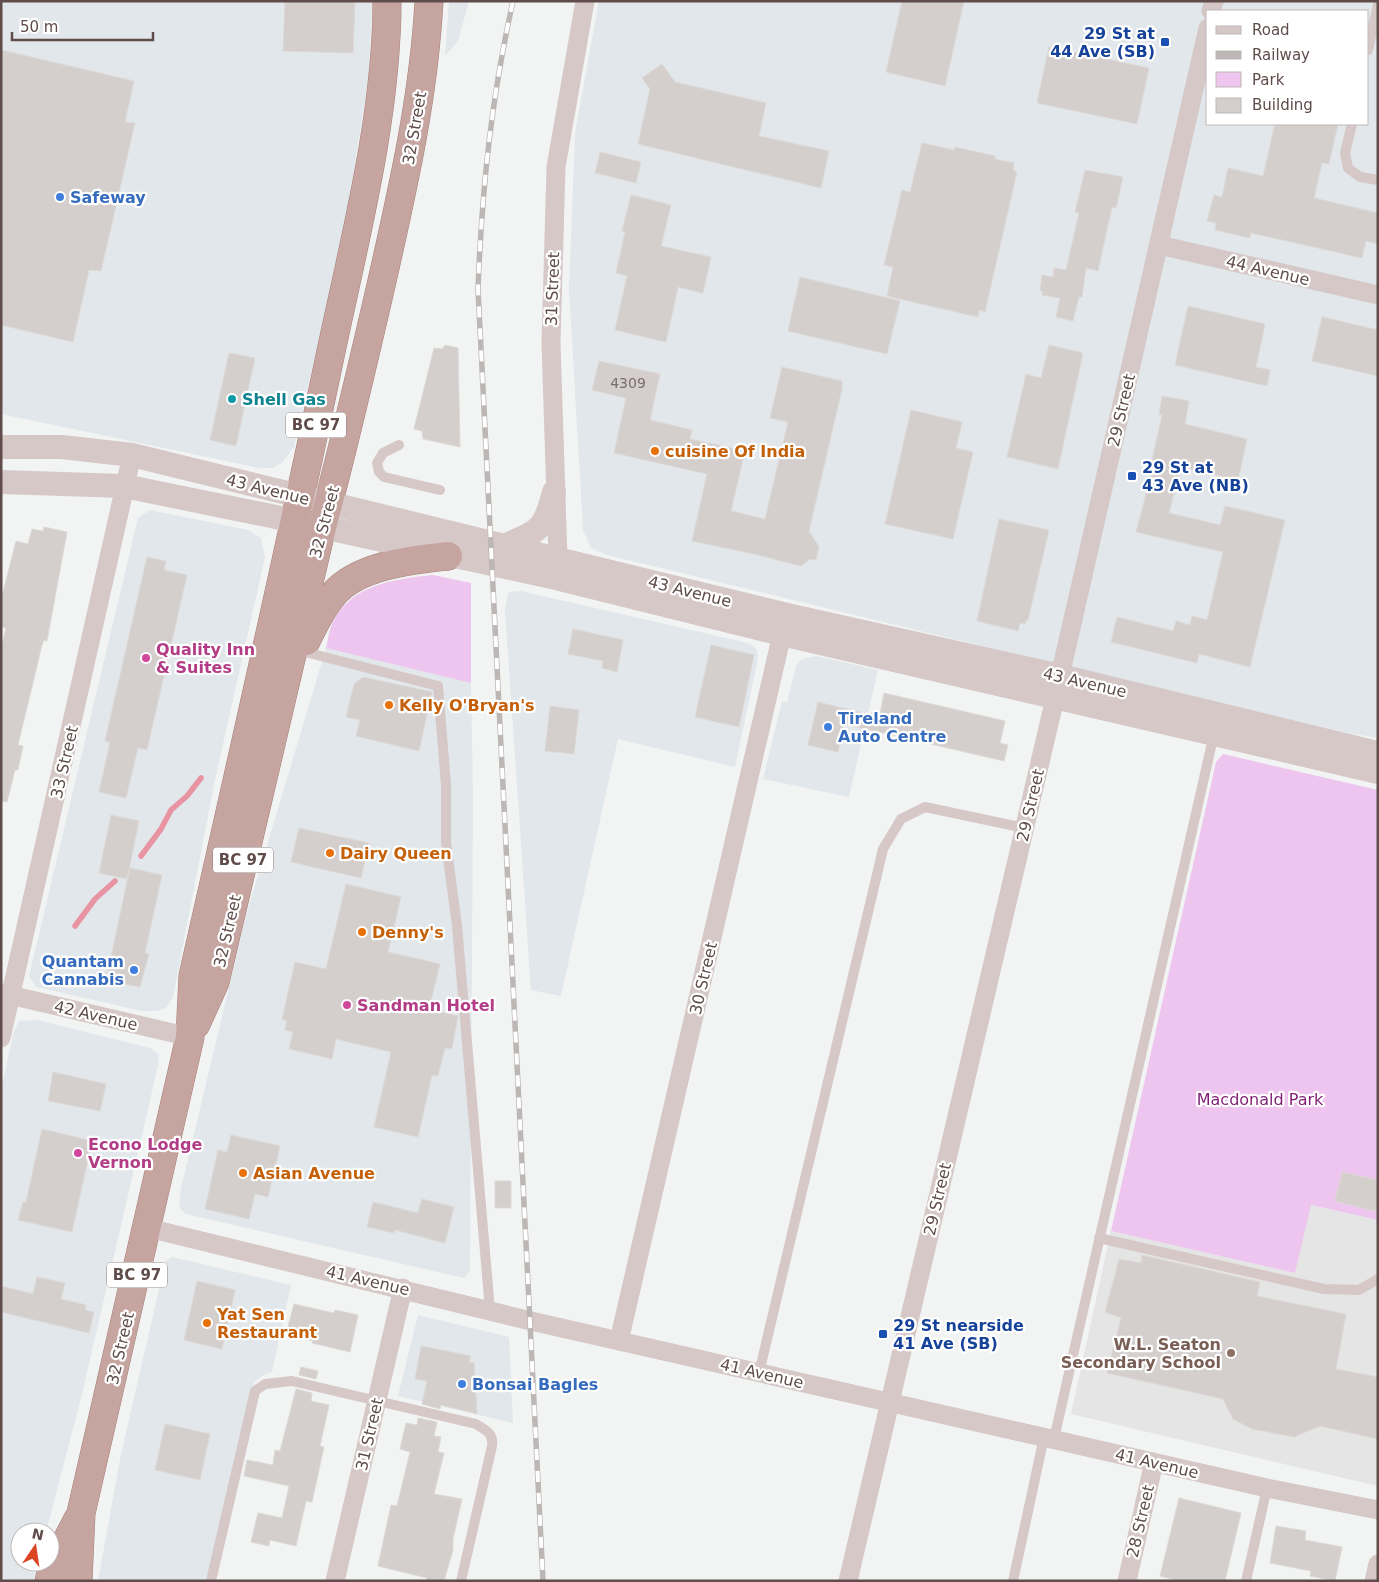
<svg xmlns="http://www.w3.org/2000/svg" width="1379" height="1582" font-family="'DejaVu Sans',sans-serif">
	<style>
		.commercial { fill: #e1e7ea; fill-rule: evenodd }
		.education { fill: #e4e5e4 }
		.green { fill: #eec5ee }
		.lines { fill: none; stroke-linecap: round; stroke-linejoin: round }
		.stream { stroke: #e994a3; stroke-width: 5.5 }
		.building { fill: #d4cecd; stroke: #ddd9d7 }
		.trunk-casing { stroke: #a97f78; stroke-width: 29 }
		.service { stroke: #d6c8c7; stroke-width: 10 }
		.minor { stroke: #d6c8c7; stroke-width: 19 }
		.tertiary { stroke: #d6c8c7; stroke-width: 24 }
		.trunk { stroke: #c6a5a0; stroke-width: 28 }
		.rail-casing { stroke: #bcb6b5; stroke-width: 5.5 }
		.rail { stroke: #fff; stroke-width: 4; stroke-dasharray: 11; stroke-linecap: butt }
		.transit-dot { fill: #1a4fb4; stroke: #fff; stroke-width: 2 }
		.shop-dot { fill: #3f7fe0; stroke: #fff; stroke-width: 2 }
		.culture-dot { fill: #0f9aa8; stroke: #fff; stroke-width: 2 }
		.food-dot { fill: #e8710a; stroke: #fff; stroke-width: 2 }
		.hotel-dot { fill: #d1479c; stroke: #fff; stroke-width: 2 }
		.education-dot { fill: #8d6e63; stroke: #fff; stroke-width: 2 }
		.labels { text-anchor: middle; stroke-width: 4.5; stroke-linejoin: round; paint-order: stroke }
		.number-label { font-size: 14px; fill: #7c6c6c }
		.shield { fill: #fff; stroke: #8f8281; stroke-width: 1 }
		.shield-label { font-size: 15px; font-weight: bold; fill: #5f4c4b }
		.transit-label { font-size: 16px; font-weight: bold; fill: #164399; stroke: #fff; text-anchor: start }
		.street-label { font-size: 16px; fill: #5f4c4b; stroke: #fff }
		.shop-label { font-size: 16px; font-weight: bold; fill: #366cbe; stroke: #fff; text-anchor: start }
		.culture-label { font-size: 16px; font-weight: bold; fill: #0d838f; stroke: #fff; text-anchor: start }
		.food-label { font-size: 16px; font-weight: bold; fill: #c56008; stroke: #fff; text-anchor: start }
		.hotel-label { font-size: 16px; font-weight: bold; fill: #b23c85; stroke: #fff; text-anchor: start }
		.park-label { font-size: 16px; fill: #7f1d74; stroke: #fff }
		.education-label { font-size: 16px; font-weight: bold; fill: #785e54; stroke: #fff; text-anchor: end }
	</style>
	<rect width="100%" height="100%" fill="#f2f4f4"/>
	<path class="commercial" d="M 1,1 L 372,1 L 369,73 L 345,228 L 294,447 L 282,463 L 272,468 L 259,468 L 1,414 Z
		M 449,1 L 469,1 L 458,41 L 445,56 Z
		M 599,1 L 1378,1 L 1378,738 L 1348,733 L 1110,677 L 607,555 L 591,548 L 583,530 L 569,288 L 575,133 ZM 1208,11 L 1368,11 L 1368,124 L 1208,124 Z
		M 150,510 L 248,530 L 261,538 L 265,557 L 215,780 L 173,997 L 166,1008 L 157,1011 L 142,1011 L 36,987 L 29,976 L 138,518 Z
		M 521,591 L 748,643 L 757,649 L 758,659 L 735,767 L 618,739 L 561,996 L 531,990 L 505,611 L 508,592 Z
		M 326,648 L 471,683 L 473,797 L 470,1271 L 464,1278 L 186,1214 L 179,1207 L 181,1188 L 247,912 Z
		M 816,656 L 878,670 L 849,797 L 763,779 L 782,701 L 787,702 L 796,666 L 802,659 Z
		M 37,1020 L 151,1048 L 159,1055 L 158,1066 L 82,1394 L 46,1532 L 20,1532 L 20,1562 L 38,1562 L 33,1581 L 1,1581 L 1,1089 L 14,1031 L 19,1021 Z
		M 172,1257 L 291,1285 L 272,1372 L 262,1376 L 254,1382 L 207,1581 L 98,1581 L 121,1454 L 163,1272 L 166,1261 Z
		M 418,1315 L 509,1337 L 513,1423 L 398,1396 Z"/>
	<path class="education" d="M 1310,1205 L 1378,1220 L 1378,1486 L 1071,1414 L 1111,1231 L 1295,1273 Z"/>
	<path class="green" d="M 433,575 L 471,583 L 471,683 L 326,648 C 328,640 329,630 333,622 C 351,584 396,579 433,575 Z
		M 1223,754 L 1378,790 L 1378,1220 L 1311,1205 L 1295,1273 L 1111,1231 L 1216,762 Z"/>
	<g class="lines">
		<path class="stream" d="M 141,856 L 161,829 L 171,810 L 187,796 L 201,778
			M 75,926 L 95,899 L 115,881"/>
	</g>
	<path class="building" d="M 285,1 L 355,1 L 353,53 L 283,51 Z
		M 902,1 L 964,1 L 945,86 L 886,72 Z
		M 1049,47 L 1149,68 L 1137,124 L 1037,103 Z
		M 1,50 L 134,81 L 125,122 L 135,123 L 101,271 L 89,270 L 73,342 L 1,325 Z
		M 662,64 L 675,82 L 766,103 L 759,136 L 829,151 L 821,188 L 638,144 L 650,89 L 642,78 Z
		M 1275,124 L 1338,124 L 1329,164 L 1322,163 L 1314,198 L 1378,213 L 1378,244 L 1366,241 L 1362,258 L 1251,233 L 1250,238 L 1215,230 L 1216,223 L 1207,221 L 1214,195 L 1222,197 L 1228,168 L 1263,176 Z
		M 922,143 L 954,150 L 955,147 L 995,156 L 995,159 L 1014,163 L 1013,170 L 1017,172 L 985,312 L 979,310 L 978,317 L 887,296 L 893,267 L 884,265 L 902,190 L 910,192 Z
		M 600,152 L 641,162 L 636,183 L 595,173 Z
		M 1085,170 L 1123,177 L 1116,208 L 1112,207 L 1098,271 L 1086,268 L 1082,297 L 1079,297 L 1073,321 L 1056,317 L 1060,298 L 1042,295 L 1043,291 L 1040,291 L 1042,275 L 1053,277 L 1054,268 L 1066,270 L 1079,213 L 1075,212 Z
		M 631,195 L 671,205 L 661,246 L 711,257 L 703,293 L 678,287 L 666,342 L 615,330 L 627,276 L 616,273 L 625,232 L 622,231 Z
		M 800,277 L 900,301 L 887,354 L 788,331 Z
		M 1188,306 L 1265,324 L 1256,367 L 1270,370 L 1267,386 L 1175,365 Z
		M 1322,317 L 1378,330 L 1378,376 L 1312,361 Z
		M 445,345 L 458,348 L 460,447 L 423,439 L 422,431 L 414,429 L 434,348 L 442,349 Z
		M 1049,345 L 1083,353 L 1058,469 L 1007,457 L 1026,374 L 1041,378 Z
		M 229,353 L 255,358 L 236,446 L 210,440 Z
		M 599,361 L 660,374 L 650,420 L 692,430 L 690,439 L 745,451 L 731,511 L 765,519 L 788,422 L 770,418 L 782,367 L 842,381 L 842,389 L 809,531 L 819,547 L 816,560 L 810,559 L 801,566 L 754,554 L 692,541 L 707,474 L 614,453 L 626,398 L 592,390 Z
		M 1162,396 L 1189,401 L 1185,424 L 1247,439 L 1238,480 L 1181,467 L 1169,513 L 1220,525 L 1225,506 L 1285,520 L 1250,667 L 1199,654 L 1197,663 L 1111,642 L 1117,617 L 1173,631 L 1176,621 L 1190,625 L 1192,616 L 1207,620 L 1223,552 L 1136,532 L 1155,461 L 1152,460 L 1162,415 L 1159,415 Z
		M 911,410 L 962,422 L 956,448 L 973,452 L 953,539 L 885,524 Z
		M 999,519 L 1049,530 L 1028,620 L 1026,620 L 1025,624 L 1020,623 L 1018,631 L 977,621 Z
		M 44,527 L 67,532 L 47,641 L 44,640 L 42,645 L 18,745 L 23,746 L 18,770 L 15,770 L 7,802 L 1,801 L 1,649 L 6,628 L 1,627 L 1,600 L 16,541 L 28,544 L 32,529 L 43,531 Z
		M 147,557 L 166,561 L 164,570 L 187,575 L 147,750 L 138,748 L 126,798 L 99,792 L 110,742 L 105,741 Z
		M 573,629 L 623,640 L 617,672 L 602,668 L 603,661 L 568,654 Z
		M 711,645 L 754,655 L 739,727 L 695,717 Z
		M 363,677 L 432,692 L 419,751 L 356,736 L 360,720 L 346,717 L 354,684 Z
		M 884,693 L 1005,721 L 1000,743 L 1008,745 L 1004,761 L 844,724 L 838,752 L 808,745 L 818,702 L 871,715 L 872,712 L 880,714 Z
		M 550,706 L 579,710 L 574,754 L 545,751 Z
		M 111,815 L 139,821 L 127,879 L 99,873 Z
		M 299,828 L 369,843 L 361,878 L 291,862 Z
		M 130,868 L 162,875 L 145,953 L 149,954 L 140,987 L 106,980 Z
		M 346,884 L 401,897 L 388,952 L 440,964 L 429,1009 L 458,1016 L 452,1049 L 445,1048 L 438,1076 L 432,1075 L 418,1137 L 374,1127 L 391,1052 L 336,1039 L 332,1059 L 289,1049 L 293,1032 L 285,1030 L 287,1021 L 282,1019 L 295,962 L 326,969 Z
		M 53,1072 L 106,1084 L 100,1111 L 48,1101 Z
		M 42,1129 L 92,1141 L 72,1232 L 18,1220 L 23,1202 L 26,1202 Z
		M 231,1135 L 280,1146 L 268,1197 L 255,1194 L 249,1219 L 205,1209 L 218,1150 L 227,1152 Z
		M 1342,1172 L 1378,1180 L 1378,1212 L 1335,1201 Z
		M 495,1181 L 511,1181 L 511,1208 L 495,1208 Z
		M 422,1199 L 454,1207 L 445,1243 L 395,1230 L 394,1233 L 367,1227 L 373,1202 L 418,1213 Z
		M 1142,1255 L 1260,1282 L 1257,1296 L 1346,1314 L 1336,1369 L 1378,1377 L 1378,1439 L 1320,1426 L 1294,1437 L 1252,1429 L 1233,1419 L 1223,1399 L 1107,1373 L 1121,1318 L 1105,1312 L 1119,1259 L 1141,1263 Z
		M 37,1277 L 65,1283 L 61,1299 L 86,1305 L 85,1310 L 94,1312 L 89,1333 L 1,1312 L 1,1286 L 33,1294 Z
		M 197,1281 L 235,1290 L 222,1349 L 184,1340 Z
		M 294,1304 L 334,1313 L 335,1310 L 358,1315 L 350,1352 L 312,1343 L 313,1341 L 286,1334 Z
		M 421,1346 L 471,1356 L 469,1362 L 474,1363 L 477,1414 L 441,1405 L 440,1409 L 422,1404 L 427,1381 L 415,1379 Z
		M 301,1367 L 318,1371 L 316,1379 L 299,1375 Z
		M 296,1389 L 312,1393 L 311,1401 L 329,1405 L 320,1446 L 324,1447 L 312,1502 L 306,1501 L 296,1546 L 270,1540 L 269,1546 L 251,1542 L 258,1513 L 282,1518 L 289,1486 L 244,1476 L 247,1460 L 273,1465 L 275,1450 L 280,1451 Z
		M 418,1418 L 437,1422 L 434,1436 L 441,1437 L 438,1452 L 444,1453 L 434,1494 L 462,1499 L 453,1539 L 453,1550 L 444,1581 L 426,1581 L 427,1578 L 378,1566 L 391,1505 L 397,1506 L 410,1452 L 400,1449 L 406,1423 L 417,1425 Z
		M 165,1424 L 210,1434 L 200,1480 L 155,1470 Z
		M 1179,1498 L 1241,1513 L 1225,1581 L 1179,1581 L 1160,1576 Z
		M 1276,1526 L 1306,1531 L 1305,1540 L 1342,1547 L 1335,1581 L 1310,1576 L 1311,1571 L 1270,1563 Z"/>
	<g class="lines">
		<g class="trunk-casing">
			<path id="trunk" d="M 306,641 C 314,625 321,609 333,595 C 358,565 412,560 448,556
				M 196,1024 L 215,982 L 322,527 C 344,446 363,363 382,281 C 403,188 424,96 429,1
				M 49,1581 L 52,1569 L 78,1519
				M 78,1581 L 81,1513 L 190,1037 L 193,976 C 239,772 286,567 329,361 C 353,246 387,119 387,1"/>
		</g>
		<path class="service" d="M 1368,50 L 1378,4
			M 1352,124 L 1345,153 L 1348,168 L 1360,177 L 1378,180
			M 399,445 L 383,453 L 377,463 L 379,472 L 384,477 L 440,490
			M 301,651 L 438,686 L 446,785 L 446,843 L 457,926 L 490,1310
			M 1099,1238 L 1324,1289 L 1359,1290 L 1378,1279
			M 759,1373 L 883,849 L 901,819 L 925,807 L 1024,828
			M 1054,1439 L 1214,734
			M 211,1581 L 255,1391 L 265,1384 L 292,1381 L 476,1424 C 486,1430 494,1434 492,1446 L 461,1581
			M 1013,1581 L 1044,1437
			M 1246,1581 L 1267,1488"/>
		<path class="minor" d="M 1211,11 L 1214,1
			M 1159,245 L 1378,295
			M 556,572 L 558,559 L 551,343 L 556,167 L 585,1
			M 1,993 L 190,1037
			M 1,1038 L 132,455
			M 148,1228 L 531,1321 L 1267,1488 L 1378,1510
			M 619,1341 L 785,621
			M 335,1581 L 403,1288
			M 848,1581 L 1052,711 L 1208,28
			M 1127,1581 L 1154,1462
			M 1374,1581 L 1378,1564"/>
		<path class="tertiary" d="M 1,447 L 62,447 L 132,455 L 787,615 L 1060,676 L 1378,753
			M 1,482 L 124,486 L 295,521 L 556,578 L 782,634 L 1378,772
			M 504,546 C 540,530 544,531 554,492"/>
		<use href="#trunk" class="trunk"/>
		<g class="rail-casing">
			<path id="rail" d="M 513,1 C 491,100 482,188 478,289 L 543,1581"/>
		</g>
		<use href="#rail" class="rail"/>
	</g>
	<g class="transit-dot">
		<rect x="1160" y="37" width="10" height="10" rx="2.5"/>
		<rect x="1127" y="471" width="10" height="10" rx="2.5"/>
		<rect x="878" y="1329" width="10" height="10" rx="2.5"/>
	</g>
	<g class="shop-dot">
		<circle cx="60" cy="197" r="5"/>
		<circle cx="828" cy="727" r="5"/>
		<circle cx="134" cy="970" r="5"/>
		<circle cx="462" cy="1384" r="5"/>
	</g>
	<circle class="culture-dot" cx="232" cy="399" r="5"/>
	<g class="food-dot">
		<circle cx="655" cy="451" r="5"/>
		<circle cx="389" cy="705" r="5"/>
		<circle cx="330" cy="853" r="5"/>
		<circle cx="362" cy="932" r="5"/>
		<circle cx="243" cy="1173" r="5"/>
		<circle cx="207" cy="1323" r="5"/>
	</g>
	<g class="hotel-dot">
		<circle cx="146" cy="658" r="5"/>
		<circle cx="347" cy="1005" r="5"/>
		<circle cx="78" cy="1153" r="5"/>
	</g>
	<circle class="education-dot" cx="1231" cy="1353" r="5"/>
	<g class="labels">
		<g class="number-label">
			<text x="628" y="388">4309</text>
		</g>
		<g class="shield">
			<rect x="286" y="412.5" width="60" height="25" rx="4"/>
			<rect x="213" y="847.5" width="60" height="25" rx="4"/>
			<rect x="107" y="1262.5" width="60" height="25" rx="4"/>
		</g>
		<g class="shield-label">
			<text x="316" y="430">BC 97</text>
			<text x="243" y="865">BC 97</text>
			<text x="137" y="1280">BC 97</text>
		</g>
		<g class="transit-label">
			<text x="1155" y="39" text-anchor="end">29 St at<tspan x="1155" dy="18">44 Ave (SB)</tspan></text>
			<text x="1142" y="473">29 St at<tspan x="1142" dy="18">43 Ave (NB)</tspan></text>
			<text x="893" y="1331">29 St nearside<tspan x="893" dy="18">41 Ave (SB)</tspan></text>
		</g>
		<g class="street-label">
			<text transform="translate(414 128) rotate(-80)" y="6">32 Street</text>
			<text transform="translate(1268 270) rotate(13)" y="6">44 Avenue</text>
			<text transform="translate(552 289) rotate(-88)" y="6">31 Street</text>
			<text transform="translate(1121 410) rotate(-77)" y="6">29 Street</text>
			<text transform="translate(268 489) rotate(14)" y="6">43 Avenue</text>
			<text transform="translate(324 522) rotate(-75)" y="6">32 Street</text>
			<text transform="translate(690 591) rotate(14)" y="6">43 Avenue</text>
			<text transform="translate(1085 682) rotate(13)" y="6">43 Avenue</text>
			<text transform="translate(64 762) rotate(-77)" y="6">33 Street</text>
			<text transform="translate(1030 805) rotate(-77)" y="6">29 Street</text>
			<text transform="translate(227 931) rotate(-77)" y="6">32 Street</text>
			<text transform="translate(703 978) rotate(-77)" y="6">30 Street</text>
			<text transform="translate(96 1015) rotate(13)" y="6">42 Avenue</text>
			<text transform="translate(937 1199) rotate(-77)" y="6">29 Street</text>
			<text transform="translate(368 1280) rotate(13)" y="6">41 Avenue</text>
			<text transform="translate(120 1348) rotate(-77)" y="6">32 Street</text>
			<text transform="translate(762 1373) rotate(13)" y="6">41 Avenue</text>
			<text transform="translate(369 1434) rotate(-77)" y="6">31 Street</text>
			<text transform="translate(1157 1463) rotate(13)" y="6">41 Avenue</text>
			<text transform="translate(1140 1521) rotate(-77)" y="6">28 Street</text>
		</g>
		<g class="shop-label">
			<text x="70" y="203">Safeway</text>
			<text x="838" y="724">Tireland<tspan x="838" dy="18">Auto Centre</tspan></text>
			<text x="124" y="967" text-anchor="end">Quantam<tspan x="124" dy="18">Cannabis</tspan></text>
			<text x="472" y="1390">Bonsai Bagles</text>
		</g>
		<g class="culture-label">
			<text x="242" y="405">Shell Gas</text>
		</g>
		<g class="food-label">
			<text x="665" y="457">cuisine Of India</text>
			<text x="399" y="711">Kelly O'Bryan's</text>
			<text x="340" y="859">Dairy Queen</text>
			<text x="372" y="938">Denny's</text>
			<text x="253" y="1179">Asian Avenue</text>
			<text x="217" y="1320">Yat Sen<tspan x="217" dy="18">Restaurant</tspan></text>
		</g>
		<g class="hotel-label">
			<text x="156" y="655">Quality Inn<tspan x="156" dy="18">&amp; Suites</tspan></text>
			<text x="357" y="1011">Sandman Hotel</text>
			<text x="88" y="1150">Econo Lodge<tspan x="88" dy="18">Vernon</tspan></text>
		</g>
		<g class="park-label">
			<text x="1260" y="1105">Macdonald Park</text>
		</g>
		<g class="education-label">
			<text x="1221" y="1350">W.L. Seaton<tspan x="1221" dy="18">Secondary School</tspan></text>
		</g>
	</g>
	<rect width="1379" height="1582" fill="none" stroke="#5f4c4b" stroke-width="5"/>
	<rect x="1206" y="10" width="162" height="115" fill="#ffffff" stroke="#bfb7b7"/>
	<rect x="1216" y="26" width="25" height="8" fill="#d6c8c7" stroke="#bfb7b7"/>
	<text x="1252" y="35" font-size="15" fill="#5f4c4b">Road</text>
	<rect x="1216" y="51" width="25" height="8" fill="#bcb6b5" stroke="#bfb7b7"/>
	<text x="1252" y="60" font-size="15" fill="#5f4c4b">Railway</text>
	<rect x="1216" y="72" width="25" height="15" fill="#eec5ee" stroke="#bfb7b7"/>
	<text x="1252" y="85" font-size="15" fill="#5f4c4b">Park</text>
	<rect x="1216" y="98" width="25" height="15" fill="#d4cecd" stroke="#bfb7b7"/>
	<text x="1252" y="110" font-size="15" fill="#5f4c4b">Building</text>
	<g transform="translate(35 1547) rotate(13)"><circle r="24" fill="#ffffff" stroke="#bfb7b7"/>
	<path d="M0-4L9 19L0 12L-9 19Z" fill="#dc4524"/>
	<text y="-8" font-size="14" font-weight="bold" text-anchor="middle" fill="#5f4c4b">N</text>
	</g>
	<path d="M12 32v8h141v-8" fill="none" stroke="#5f4c4b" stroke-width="2.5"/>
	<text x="20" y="32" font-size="15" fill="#5f4c4b" stroke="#ffffff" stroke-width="4" paint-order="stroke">50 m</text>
</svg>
